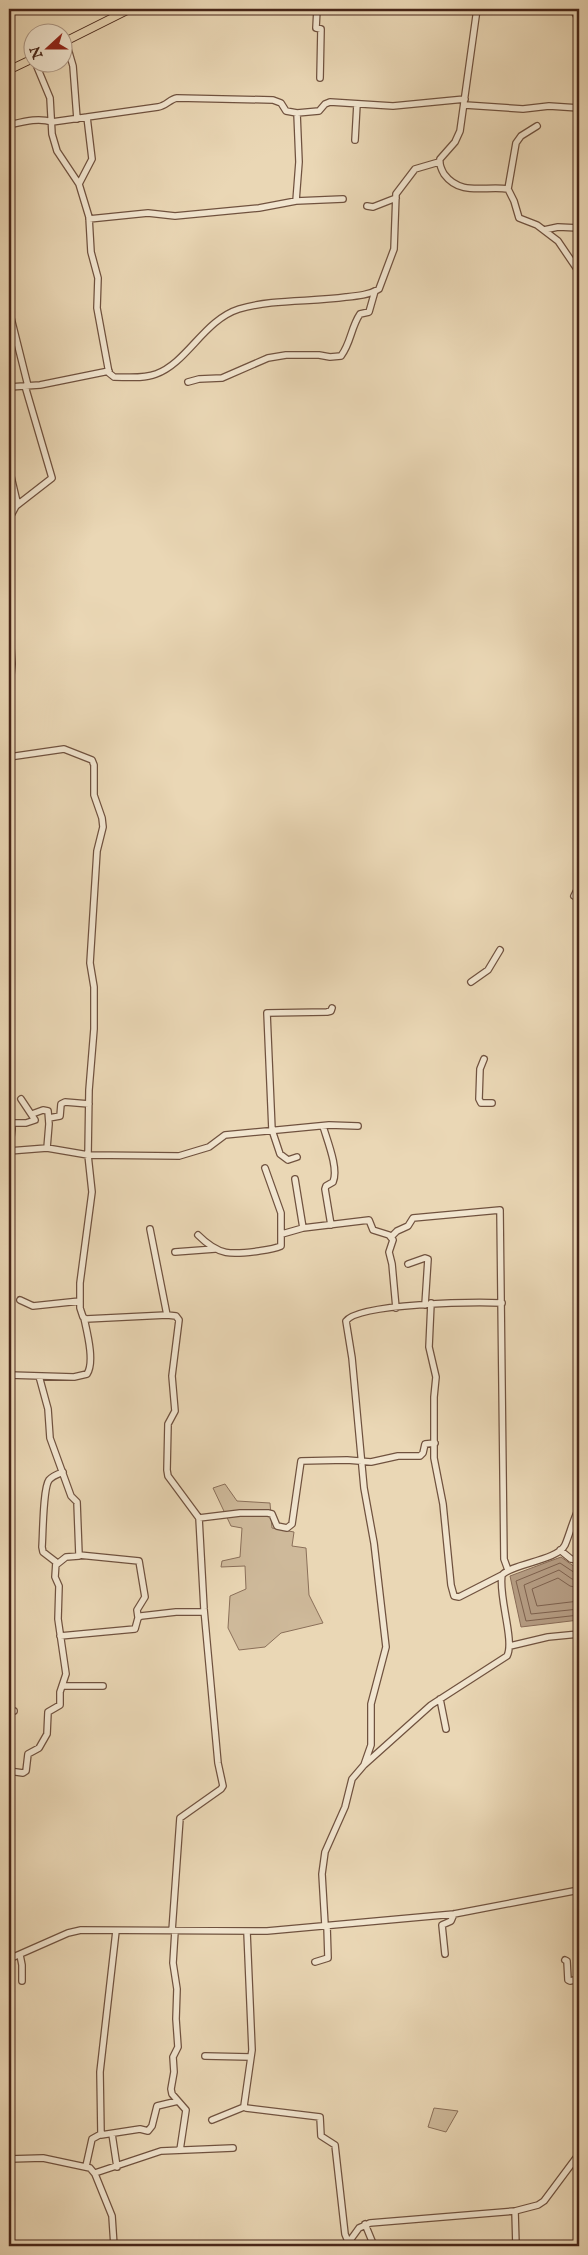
<svg xmlns="http://www.w3.org/2000/svg" width="588" height="2255" font-family="'IM FELL English',serif">
	<style>
		.green { fill: #ceb99a; stroke: #8a6f59 }
		.water { fill: #b39a80; stroke: #886b56 }
		.lines { fill: none; stroke-linecap: round; stroke-linejoin: round }
		.shore { stroke: #7d604c; stroke-width: 1 }
		.minor-casing { stroke: #70523f; stroke-width: 8 }
		.major-casing { stroke: #472518; stroke-width: 9 }
		.minor { stroke: #f1e5cf; stroke-width: 5.5 }
		.major { stroke: #ead7b5; stroke-width: 7 }
	</style>
	<rect width="100%" height="100%" fill="#ead7b5"/>
	<filter id="stains"><feTurbulence type="fractalNoise" baseFrequency=".004" numOctaves="4"/><feColorMatrix values="0 0 0 0 .2 0 0 0 0 .09 0 0 0 0 .02 0 0 0 .5 -.17"/></filter>
	<radialGradient id="worn" r=".72"><stop offset=".6" stop-color="#630" stop-opacity="0"/><stop offset="1" stop-color="#630" stop-opacity=".3"/></radialGradient>
	<path class="green" d="M 225,1484 L 237,1501 L 270,1503 L 272,1528 L 294,1532 L 292,1546 L 306,1548 L 309,1595 L 323,1623 L 281,1633 L 265,1647 L 239,1650 L 228,1628 L 230,1596 L 246,1589 L 245,1566 L 221,1567 L 222,1561 L 240,1557 L 242,1528 L 231,1526 L 213,1488 Z
		M 434,2108 L 458,2111 L 446,2132 L 428,2127 Z"/>
	<path class="water" d="M 561,1557 L 579,1570 L 579,1620 L 521,1627 L 510,1576 Z"/>
	<g class="lines">
		<path class="shore" d="M 579,1574 L 575,1573 L 560,1563 L 516,1581 L 526,1621 L 579,1615
			M 579,1580 L 572,1579 L 559,1570 L 524,1585 L 531,1614 L 579,1609
			M 579,1588 L 570,1586 L 558,1578 L 532,1589 L 537,1606 L 579,1601"/>
		<g class="minor-casing">
			<path id="minor" d="M 317,9 L 316,28 L 321,29 L 320,78
				M 477,9 L 460,131 L 455,142 L 440,159 C 439,165 441,169 444,174 C 461,197 486,185 508,189 L 514,201 L 519,218 L 537,225 L 558,241 L 579,272
				M 573,9 L 579,21
				M 353,10 L 366,9
				M 66,42 L 73,66 L 77,119
				M 35,62 L 50,98 L 52,134 L 57,151 L 79,184
				M 465,105 L 523,109 L 549,106 L 579,108
				M 87,117 L 92,159 L 79,184 L 89,217 L 91,252 L 98,278 L 97,308 L 109,373 L 114,377 C 127,377 143,379 156,374 C 187,363 204,320 239,309 C 273,299 311,302 346,297 C 357,296 369,295 379,289 L 394,249 L 396,194 L 415,169 L 439,162
				M 9,125 C 22,122 38,117 52,122 L 158,107 C 166,106 170,99 177,98 L 273,100 L 281,103 L 286,111 L 297,113 L 319,111 L 325,104 L 330,102 L 393,106 L 465,99
				M 355,140 L 357,104
				M 508,189 L 516,143 L 521,136 L 537,126
				M 296,201 L 343,199
				M 367,206 L 373,207 L 396,198
				M 89,219 L 148,213 L 175,216 L 259,208 L 296,201 L 299,162 L 297,113
				M 544,230 L 558,227 L 579,228
				M 9,310 L 28,386
				M 188,382 L 199,379 L 222,378 L 268,358 L 286,355 L 319,355 L 330,357 L 341,356 C 351,343 351,327 360,314 L 369,312 L 375,291
				M 9,387 L 40,385 L 109,371
				M 9,468 L 17,502
				M 9,503 L 20,502
				M 9,519 L 16,506 L 52,478 L 25,386
				M 9,617 L 12,664 L 9,696
				M 9,757 L 64,749 L 92,760 L 94,765 L 94,795 L 102,818 L 103,827 L 97,851 L 90,963 L 94,987 L 94,1029 L 89,1090 L 88,1155 L 92,1192 L 80,1283 L 80,1308 L 83,1317 L 86,1319 L 167,1315 L 176,1316 L 179,1320 L 172,1376 L 175,1411 L 168,1424 L 167,1470 L 168,1476 L 199,1518 L 204,1609 L 218,1763 L 223,1786 L 221,1789 L 180,1818 L 172,1931
				M 574,896 L 579,886
				M 471,982 L 488,970 L 500,950
				M 484,1059 L 480,1069 L 479,1099 L 481,1103 L 492,1103
				M 9,1102 L 12,1129 L 9,1153
				M 32,1114 L 43,1110 L 48,1111 L 49,1124 L 47,1148 L 88,1155 L 179,1156 L 209,1147 L 225,1135 L 329,1125 L 358,1126
				M 49,1118 L 60,1116 L 61,1104 L 65,1102 L 89,1104
				M 11,1123 L 26,1123 L 35,1120 L 21,1099
				M 323,1126 C 327,1140 339,1169 333,1182 L 326,1186 L 325,1189 L 331,1225
				M 9,1151 L 47,1148
				M 297,1157 L 288,1160 L 280,1154 L 272,1130 L 267,1013 L 327,1012 L 331,1011 L 332,1008
				M 295,1179 L 303,1228
				M 150,1229 L 167,1315
				M 282,1234 L 303,1228 L 369,1220 L 373,1230 L 389,1235 L 393,1240 L 389,1252 L 392,1264 L 396,1308
				M 198,1235 C 219,1256 231,1255 259,1251 C 266,1250 274,1249 281,1246 L 281,1213 L 265,1168
				M 391,1237 L 397,1231 L 408,1226 L 413,1218 L 500,1210 L 504,1559 L 508,1570
				M 175,1252 L 215,1249
				M 408,1264 L 425,1258 L 428,1259 L 425,1305
				M 20,1300 L 33,1306 L 80,1301
				M 431,1303 L 429,1347 L 436,1377 L 434,1397 L 434,1458 L 443,1504 L 451,1585 L 454,1596 L 459,1597 L 502,1575
				M 9,1375 L 74,1377 L 87,1374 C 95,1362 87,1332 84,1318
				M 39,1376 L 48,1409 L 50,1438 L 71,1496 L 77,1502 L 79,1555 L 139,1561 L 145,1597 L 137,1610 L 138,1617
				M 199,1518 L 240,1513 L 268,1513 L 272,1514 L 277,1526 L 287,1528 L 292,1524 L 301,1461 L 347,1460 L 371,1462 L 398,1456 L 420,1456 L 423,1453 L 425,1444 L 435,1443
				M 560,1550 L 571,1559 L 579,1560
				M 56,1565 L 66,1557 L 79,1556
				M 60,1636 L 135,1629 L 138,1618 L 141,1616 L 176,1612 L 204,1612
				M 510,1646 L 548,1637 L 579,1634
				M 62,1686 L 103,1686
				M 440,1699 L 446,1729
				M 9,1711 L 14,1711
				M 364,1765 L 371,1745 L 371,1704 L 386,1647 L 374,1543 L 364,1488 L 352,1358 L 346,1321 C 359,1303 477,1302 502,1303
				M 9,1771 L 23,1773 L 26,1771 L 28,1754 L 39,1748 L 47,1734 L 48,1712 L 60,1705 L 60,1692 L 66,1674 L 58,1619 L 59,1586 L 55,1577 L 56,1562 L 43,1552 L 42,1547 C 43,1534 43,1488 49,1480 C 52,1476 58,1474 63,1472
				M 325,1925 L 322,1874 L 325,1852 L 345,1807 L 352,1779 L 364,1765 L 431,1705 L 507,1656 C 515,1641 498,1596 502,1575 C 513,1563 557,1561 565,1545 C 570,1533 573,1520 579,1508
				M 175,1931 L 173,1963 L 177,1989 L 176,2019 L 178,2047 L 173,2057 L 174,2072 L 171,2089 L 172,2094 L 186,2110 L 180,2150
				M 247,1932 L 252,2050 L 244,2106 L 246,2108 L 320,2117 L 321,2136 L 335,2145 L 345,2234 L 347,2239 L 350,2241
				M 445,1954 L 442,1925 L 451,1921 L 454,1914
				M 20,1955 L 22,1965 L 22,1981
				M 9,1959 L 68,1933 L 81,1930 L 267,1931 L 454,1914 L 579,1890
				M 565,1960 L 567,1961 L 568,1980 L 570,1981 L 579,1979
				M 315,1962 L 328,1958 L 327,1926
				M 205,2056 L 250,2057
				M 212,2120 L 244,2107
				M 112,2134 L 117,2167
				M 101,2135 L 140,2129 L 148,2131 L 152,2126 L 157,2106 L 178,2101
				M 9,2159 L 43,2158 L 90,2168 L 95,2174 L 112,2216 L 114,2246
				M 86,2166 L 92,2139 L 101,2134 L 100,2072 L 116,1931
				M 95,2173 L 161,2151 L 233,2148
				M 515,2211 L 516,2246
				M 365,2224 L 374,2246
				M 346,2246 L 359,2228 L 370,2223 L 515,2211 L 538,2205 L 544,2201 L 579,2154"/>
		</g>
		<g class="major-casing">
			<path id="major" d="M 62,43 L 130,9
				M 9,70 L 32,59"/>
		</g>
		<use href="#minor" class="minor"/>
		<use href="#major" class="major"/>
	</g>
	<rect width="588" height="2255" fill="none" stroke="#ead7b5" stroke-width="30"/>
	<rect x="10" y="10" width="568" height="2235" fill="none" stroke="#472518" stroke-width="2.5"/>
	<rect x="15" y="15" width="558" height="2225" fill="none" stroke="#472518"/>
	<g transform="translate(48 48) rotate(249)"><circle r="24" fill="#f1e5cf" stroke="#ad9886"/>
	<path d="M0-4L9 19L0 12L-9 19Z" fill="#8f2418"/>
	<text y="-8" font-size="14" font-weight="bold" text-anchor="middle" fill="#472518">N</text>
	</g>
	<rect width="100%" height="100%" filter="url(#stains)"/>
	<rect width="100%" height="100%" fill="url(#worn)"/>
</svg>
